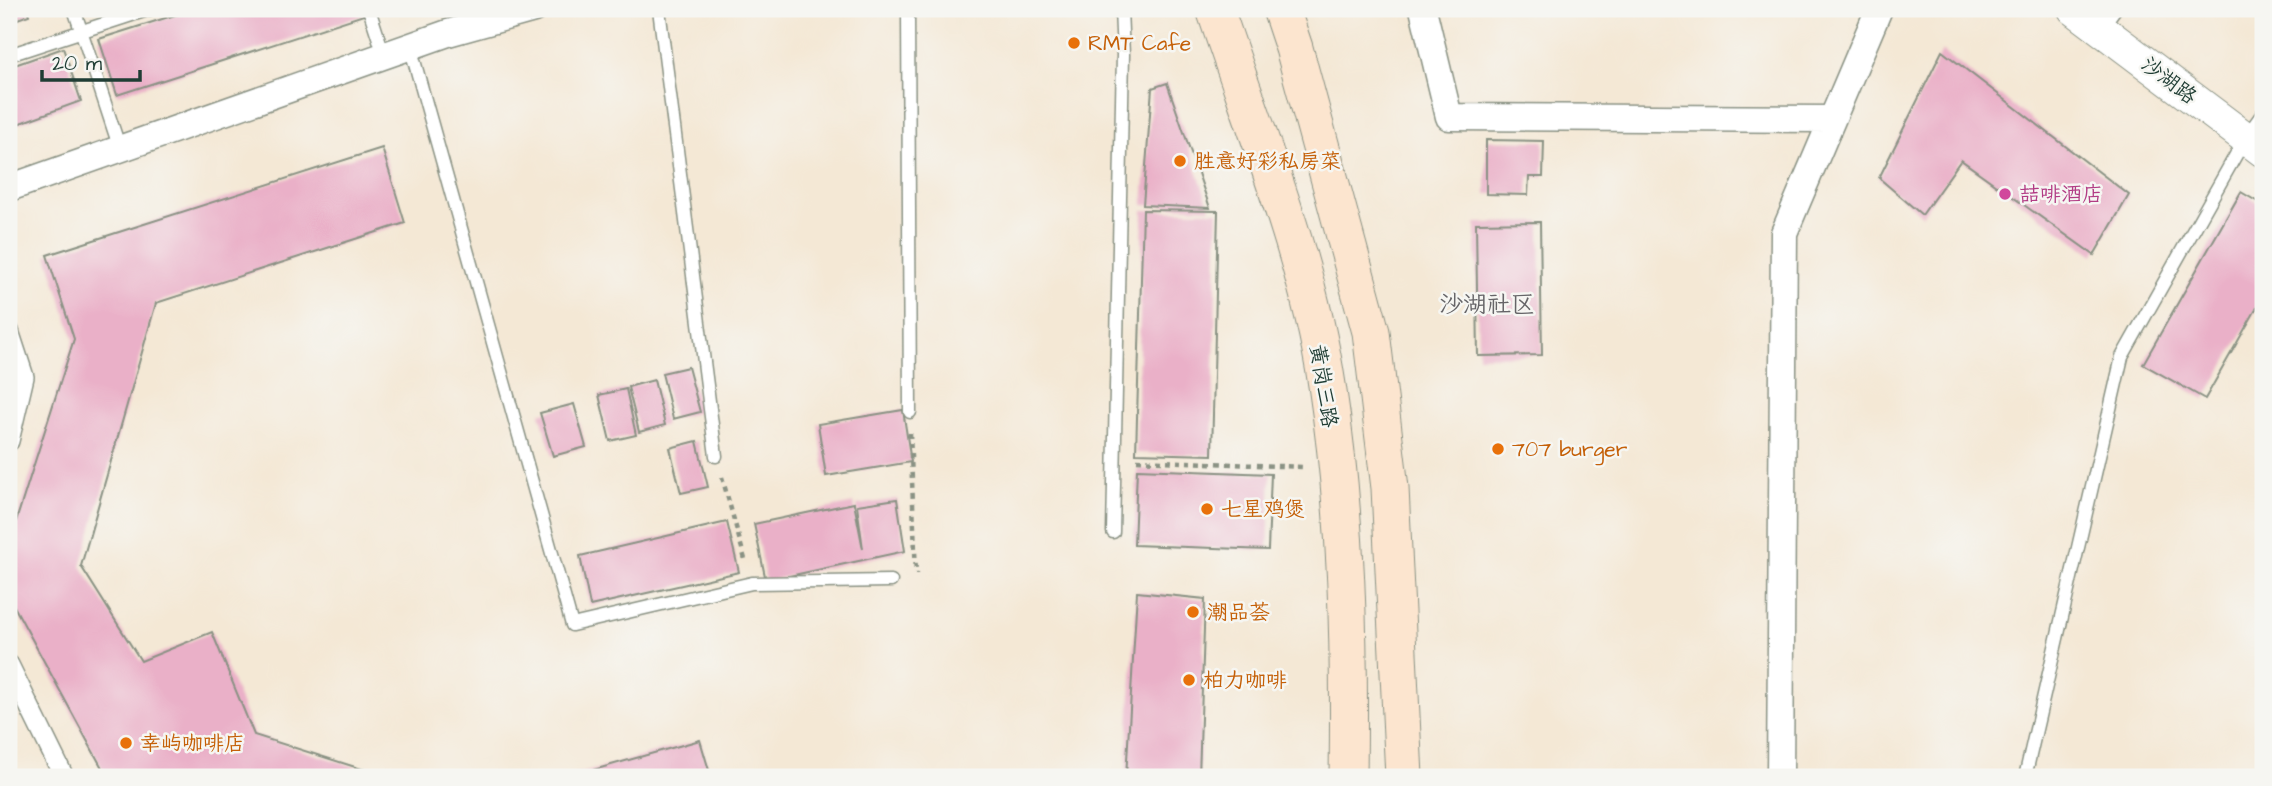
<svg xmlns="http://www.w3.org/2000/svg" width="2272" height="786" font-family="'Architects Daughter','LXGW WenKai TC',sans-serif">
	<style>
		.building { fill: #eab0c8 }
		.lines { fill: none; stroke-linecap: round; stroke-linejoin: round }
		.service-casing { stroke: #8a9284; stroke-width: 15 }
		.pedestrian-casing { stroke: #8a9284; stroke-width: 22 }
		.minor-casing { stroke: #8a9284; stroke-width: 29 }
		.tertiary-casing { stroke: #8a9284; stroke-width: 34 }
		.secondary-casing { stroke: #8a9284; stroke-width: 39 }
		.path { stroke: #8a9284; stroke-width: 4.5; stroke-dasharray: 5 5; stroke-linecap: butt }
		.service { stroke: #fff; stroke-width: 12 }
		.pedestrian { stroke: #fff; stroke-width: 19 }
		.minor { stroke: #fff; stroke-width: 26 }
		.tertiary { stroke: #fff; stroke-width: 32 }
		.secondary { stroke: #fce5cf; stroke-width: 37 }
		.food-dot { fill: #e8710a; stroke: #f6f6f2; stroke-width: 2.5 }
		.hotel-dot { fill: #d1479c; stroke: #f6f6f2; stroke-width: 2.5 }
		.labels { text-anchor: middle; stroke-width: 5; stroke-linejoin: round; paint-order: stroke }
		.food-label { font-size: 21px; fill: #c56008; stroke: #f6f6f2; text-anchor: start }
		.street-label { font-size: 21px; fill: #1f3d34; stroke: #f6f6f2 }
		.hotel-label { font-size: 21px; fill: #b23c85; stroke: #f6f6f2; text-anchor: start }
		.quarter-label { font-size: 24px; fill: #666568; stroke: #f6f6f2 }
	</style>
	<rect width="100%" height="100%" fill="#f6f6f2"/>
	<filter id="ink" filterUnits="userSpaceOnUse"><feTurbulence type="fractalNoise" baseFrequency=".0143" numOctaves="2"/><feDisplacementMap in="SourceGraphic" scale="14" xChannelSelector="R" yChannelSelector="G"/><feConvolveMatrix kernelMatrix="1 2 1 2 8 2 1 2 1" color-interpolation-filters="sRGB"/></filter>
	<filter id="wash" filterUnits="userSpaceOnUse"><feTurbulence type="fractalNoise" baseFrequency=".00686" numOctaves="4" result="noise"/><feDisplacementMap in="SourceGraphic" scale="28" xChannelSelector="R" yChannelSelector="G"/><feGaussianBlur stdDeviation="1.57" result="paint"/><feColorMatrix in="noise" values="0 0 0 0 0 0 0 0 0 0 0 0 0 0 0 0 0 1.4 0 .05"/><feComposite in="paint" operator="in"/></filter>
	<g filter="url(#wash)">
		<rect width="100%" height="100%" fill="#f4e8d5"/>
		<g id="blocks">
			<path class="building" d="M 9,9 L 27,9 L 29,15 L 9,22 Z
				M 194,9 L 365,9 L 367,14 L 117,95 L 99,39 Z
				M 63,48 L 81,101 L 9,127 L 9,67 Z
				M 1942,51 L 2129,195 L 2094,255 L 1961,160 L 1922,215 L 1879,178 Z
				M 1167,83 L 1210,208 L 1143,205 L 1152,88 Z
				M 1486,140 L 1544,141 L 1543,177 L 1529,177 L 1528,195 L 1486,194 Z
				M 382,148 L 405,223 L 156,303 L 81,566 L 141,661 L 212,632 L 254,735 L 387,777 L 107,777 L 9,597 L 9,543 L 74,339 L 47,255 Z
				M 2241,192 L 2263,205 L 2263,297 L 2205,399 L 2143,364 Z
				M 1143,210 L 1218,211 L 1212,455 L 1136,453 Z
				M 1540,222 L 1542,355 L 1478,356 L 1476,223 Z
				M 688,367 L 700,412 L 673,419 L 662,373 Z
				M 654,380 L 665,425 L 639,432 L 628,387 Z
				M 626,389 L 636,435 L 610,441 L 599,395 Z
				M 574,404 L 586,447 L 553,456 L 540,413 Z
				M 903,410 L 911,462 L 826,476 L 818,424 Z
				M 697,441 L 708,487 L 681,493 L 670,448 Z
				M 1137,469 L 1271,474 L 1268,550 L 1134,545 Z
				M 897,499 L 905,551 L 766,581 L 754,524 L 854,503 L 863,549 L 857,505 Z
				M 727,522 L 739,572 L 590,606 L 580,556 Z
				M 1137,592 L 1205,599 L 1199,777 L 1126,777 Z
				M 700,740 L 711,777 L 572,777 L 572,776 Z"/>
		</g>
	</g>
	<g filter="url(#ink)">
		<use href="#blocks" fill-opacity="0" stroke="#8a9284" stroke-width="2"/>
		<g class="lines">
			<g class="service-casing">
				<path id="service" d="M 74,9 L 120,149
					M 369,9 L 384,55
					M 659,9 L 716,456
					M 908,9 L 910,412
					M 2101,28 L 2115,9
					M 410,46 L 572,625 L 752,583 L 891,581
					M 9,55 L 150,9
					M 1113,532 L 1123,55 L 1121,9
					M 2025,777 L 2122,357 L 2246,137 L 2263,113"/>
			</g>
			<g class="pedestrian-casing">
				<path id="pedestrian" d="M 9,331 L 24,377 L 9,441
					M 9,665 L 64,777"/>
			</g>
			<g class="minor-casing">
				<path id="minor" d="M 1423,9 L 1449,117 L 1832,119
					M 9,188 L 448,33 L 534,9
					M 1780,777 L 1784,233 L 1879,9"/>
			</g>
			<g class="tertiary-casing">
				<path id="tertiary" d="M 2074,9 L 2263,151"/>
			</g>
			<g class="secondary-casing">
				<path id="secondary" d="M 1215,9 C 1255,130 1308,258 1327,385 C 1347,514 1350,647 1348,777
					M 1281,9 L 1294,48 L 1371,332 L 1390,488 L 1404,777"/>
			</g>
			<path class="path" d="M 910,433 L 916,574
				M 1137,460 L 1303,467
				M 722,477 L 746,563"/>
			<use href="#service" class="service"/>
			<use href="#pedestrian" class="pedestrian"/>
			<use href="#minor" class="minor"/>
			<use href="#tertiary" class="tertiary"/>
			<use href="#secondary" class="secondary"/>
		</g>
	</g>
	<g class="food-dot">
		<circle cx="1074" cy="43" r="7"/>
		<circle cx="1180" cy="161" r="7"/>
		<circle cx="1498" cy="449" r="7"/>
		<circle cx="1207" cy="509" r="7"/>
		<circle cx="1193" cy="612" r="7"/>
		<circle cx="1189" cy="680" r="7"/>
		<circle cx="126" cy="743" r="7"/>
	</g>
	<circle class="hotel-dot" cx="2005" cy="194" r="7"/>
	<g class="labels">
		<g class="food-label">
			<text x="1088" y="50">RMT Cafe</text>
			<text x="1194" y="168">胜意好彩私房菜</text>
			<text x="1512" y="456">707 burger</text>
			<text x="1221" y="516">七星鸡煲</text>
			<text x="1207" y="619">潮品荟</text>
			<text x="1203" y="687">柏力咖啡</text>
			<text x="140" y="750">幸屿咖啡店</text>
		</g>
		<g class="street-label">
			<text transform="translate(2169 80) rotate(37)" y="7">沙湖路</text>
			<text transform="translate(1324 386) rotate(81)" y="7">黄岗三路</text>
		</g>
		<g class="hotel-label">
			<text x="2019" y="201">喆啡酒店</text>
		</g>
		<g class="quarter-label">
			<text x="1487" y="312">沙湖社区</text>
		</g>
	</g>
	<rect width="2272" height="786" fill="none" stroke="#f6f6f2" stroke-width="35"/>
	<path d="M42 70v10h98v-10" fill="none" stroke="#1f3d34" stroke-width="3.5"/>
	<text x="52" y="70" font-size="21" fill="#1f3d34" stroke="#f6f6f2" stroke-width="5" paint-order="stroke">20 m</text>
</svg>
